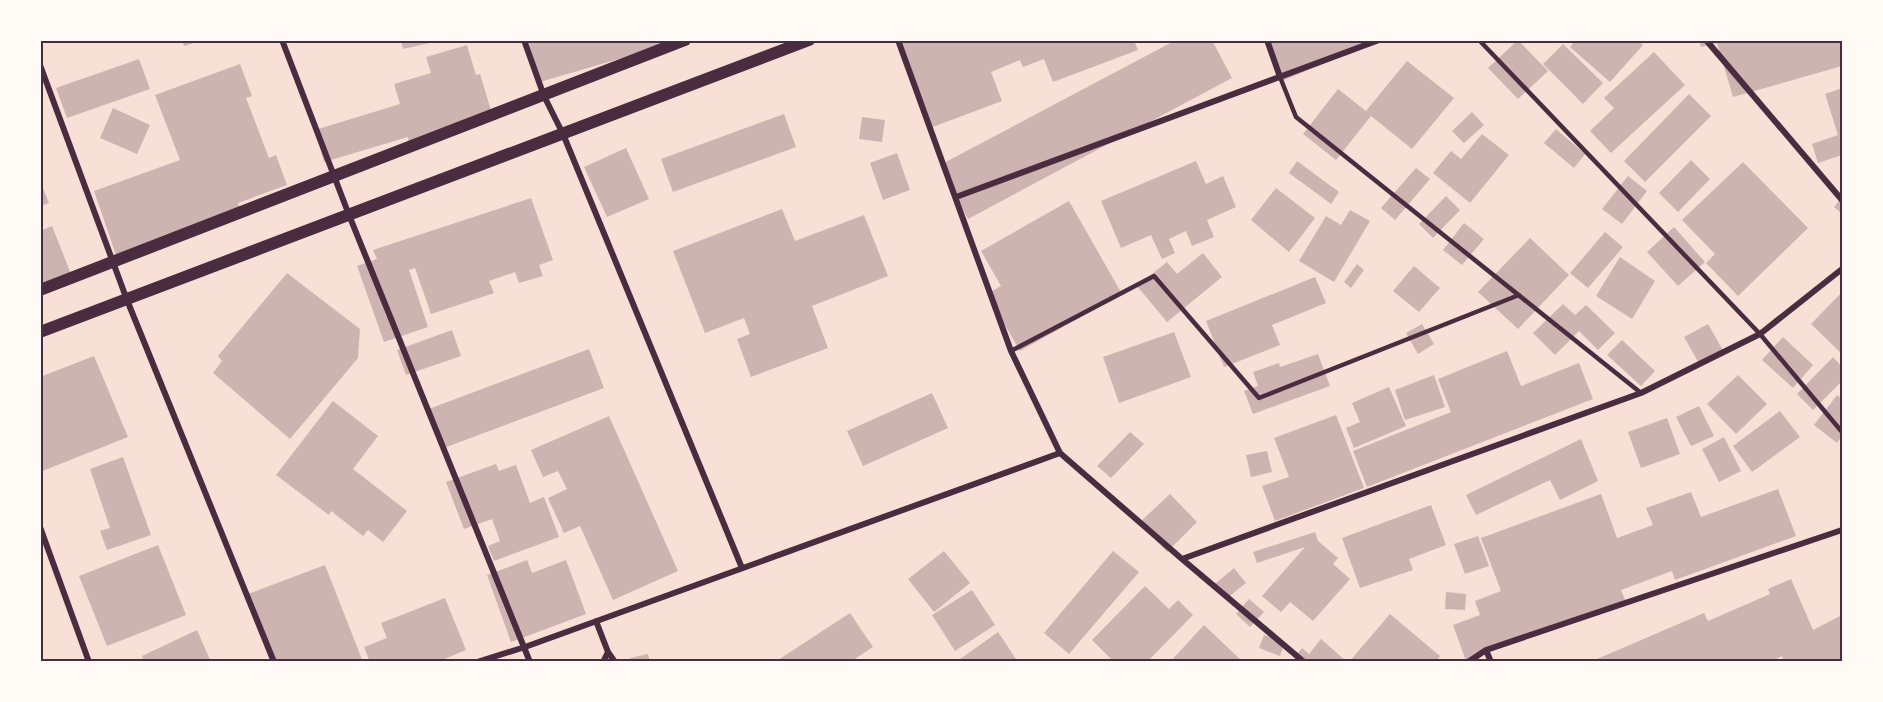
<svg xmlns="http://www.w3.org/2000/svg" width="1883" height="702" font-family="'IBM Plex Serif',serif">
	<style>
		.building { fill: #ccb4b1 }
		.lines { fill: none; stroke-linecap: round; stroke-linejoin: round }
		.service { stroke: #4a2c40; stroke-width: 4.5 }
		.minor { stroke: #4a2c40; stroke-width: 6 }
		.secondary { stroke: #4a2c40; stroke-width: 12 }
		.neatline { fill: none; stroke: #4a2c40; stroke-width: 2 }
	</style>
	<rect width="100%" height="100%" fill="#f7e1d7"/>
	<path class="building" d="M 182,40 L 200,40 L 200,41 L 184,46 Z
		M 401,40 L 438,40 L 438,41 L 403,49 Z
		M 528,40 L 680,40 L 680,41 L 540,82 Z
		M 906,40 L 1134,40 L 1138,50 L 1053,82 L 1044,59 L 1023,67 L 1020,60 L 991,72 L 1002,101 L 930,128 L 897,44 Z
		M 1176,40 L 1216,40 L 1213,42 L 1232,78 L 968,219 L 940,165 Z
		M 1518,40 L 1548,71 L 1518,99 L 1488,68 Z
		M 1576,40 L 1638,40 L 1643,45 L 1610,82 L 1570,47 Z
		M 1699,40 L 1842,40 L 1842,66 L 1733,97 L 1717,43 L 1701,47 Z
		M 1264,41 L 1377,41 L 1282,81 Z
		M 1563,44 L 1603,83 L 1583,104 L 1543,64 Z
		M 467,45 L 476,75 L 480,74 L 493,117 L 409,143 L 408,137 L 324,162 L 315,130 L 400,104 L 394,84 L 431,73 L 426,57 Z
		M 1654,52 L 1685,85 L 1611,153 L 1590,131 L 1614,108 L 1604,98 Z
		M 139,59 L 150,89 L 67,118 L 56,88 Z
		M 1407,61 L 1454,98 L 1412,149 L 1371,116 L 1336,160 L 1303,134 L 1338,89 L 1366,111 Z
		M 240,64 L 252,96 L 246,98 L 269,158 L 276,155 L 287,185 L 238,203 L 241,212 L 117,258 L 94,191 L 180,160 L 155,95 Z
		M 1842,88 L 1842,155 L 1818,163 L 1812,144 L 1838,135 L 1825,94 Z
		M 1689,94 L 1711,116 L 1645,182 L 1624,161 Z
		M 113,108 L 150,125 L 137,154 L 100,138 Z
		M 1472,112 L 1484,125 L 1464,143 L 1452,131 Z
		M 784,114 L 796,147 L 673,192 L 661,159 Z
		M 862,117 L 885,120 L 882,142 L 859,139 Z
		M 1556,129 L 1585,154 L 1574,168 L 1544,143 Z
		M 1482,134 L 1509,155 L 1470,203 L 1433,173 L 1451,151 L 1461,159 Z
		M 626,148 L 649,199 L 607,217 L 584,167 Z
		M 897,153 L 910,190 L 883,200 L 870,163 Z
		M 1691,160 L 1710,179 L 1678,212 L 1659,193 Z
		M 1196,161 L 1206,184 L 1223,176 L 1236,207 L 1207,220 L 1214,237 L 1192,246 L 1186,231 L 1169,239 L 1175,253 L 1162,259 L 1151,235 L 1121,248 L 1101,201 Z
		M 1297,161 L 1339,192 L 1331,204 L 1289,173 Z
		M 1743,162 L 1808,228 L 1738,296 L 1706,263 L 1715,254 L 1682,220 Z
		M 1416,168 L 1430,179 L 1395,220 L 1381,208 Z
		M 1628,176 L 1647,191 L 1622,224 L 1602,209 Z
		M 40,181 L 49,203 L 40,206 Z
		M 1276,188 L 1315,218 L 1289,252 L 1251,220 Z
		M 1446,196 L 1460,210 L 1433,238 L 1419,224 Z
		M 1842,197 L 1842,214 L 1834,207 Z
		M 531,198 L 553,260 L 539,265 L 543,276 L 519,283 L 515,272 L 489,281 L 494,293 L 431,314 L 415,268 L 409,270 L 428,327 L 384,342 L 357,266 L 377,259 L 373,250 Z
		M 1069,201 L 1122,294 L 1020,351 L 987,294 L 1001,286 L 981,251 Z
		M 782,209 L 795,241 L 864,215 L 888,276 L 812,306 L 828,348 L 751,377 L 737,339 L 750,334 L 744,318 L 705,333 L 673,251 Z
		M 1350,210 L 1370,221 L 1334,282 L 1299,261 L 1326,216 L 1341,225 Z
		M 1464,223 L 1484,239 L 1462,265 L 1443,250 Z
		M 52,226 L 71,274 L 40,286 L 40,231 Z
		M 1674,227 L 1705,262 L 1678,286 L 1647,252 Z
		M 1605,232 L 1623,247 L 1588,288 L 1570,273 Z
		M 1530,238 L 1569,275 L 1518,329 L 1478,292 Z
		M 1203,253 L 1222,277 L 1167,322 L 1137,286 L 1167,262 L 1177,274 Z
		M 1620,257 L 1655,281 L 1632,319 L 1596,296 Z
		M 1357,264 L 1364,270 L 1351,288 L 1344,282 Z
		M 1414,266 L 1440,288 L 1419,312 L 1393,291 Z
		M 287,273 L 360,329 L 358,358 L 290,439 L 213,373 L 222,361 L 218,356 Z
		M 1315,277 L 1326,303 L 1272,325 L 1280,345 L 1224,367 L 1206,321 Z
		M 1842,292 L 1842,354 L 1811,324 Z
		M 1563,304 L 1575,315 L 1586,305 L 1615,333 L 1598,350 L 1579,331 L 1555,355 L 1533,333 Z
		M 1422,324 L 1434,344 L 1418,354 L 1406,333 Z
		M 1708,324 L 1724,352 L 1700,365 L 1684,337 Z
		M 452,330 L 461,356 L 406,375 L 397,350 Z
		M 1174,332 L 1191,377 L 1119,403 L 1103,357 Z
		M 1783,337 L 1813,365 L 1793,388 L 1762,360 Z
		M 1622,340 L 1655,371 L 1641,386 L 1607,355 Z
		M 589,349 L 604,388 L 441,449 L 426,410 Z
		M 1507,351 L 1521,386 L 1579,363 L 1593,399 L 1367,487 L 1353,451 L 1451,412 L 1438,379 Z
		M 1318,354 L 1330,386 L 1253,414 L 1244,391 L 1258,386 L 1253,372 L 1279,363 L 1280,367 Z
		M 94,356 L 128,437 L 40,472 L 40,377 Z
		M 1833,357 L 1842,367 L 1842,381 L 1813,410 L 1797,394 Z
		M 1434,375 L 1445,407 L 1405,420 L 1395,390 Z
		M 1738,375 L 1767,404 L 1736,434 L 1707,404 Z
		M 1389,387 L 1406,426 L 1354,448 L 1346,428 L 1360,422 L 1352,403 Z
		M 932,393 L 948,428 L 863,466 L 847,431 Z
		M 1837,395 L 1842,399 L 1842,436 L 1837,443 L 1814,425 Z
		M 333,401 L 378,436 L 353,469 L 407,511 L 383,542 L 368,530 L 363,536 L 331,511 L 329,515 L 276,475 Z
		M 1699,406 L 1714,436 L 1691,446 L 1676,417 Z
		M 1780,411 L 1800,437 L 1752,472 L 1733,446 Z
		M 1336,415 L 1364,488 L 1275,521 L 1262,486 L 1289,477 L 1274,438 Z
		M 609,416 L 678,571 L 613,600 L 580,526 L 564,533 L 548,498 L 567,489 L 558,471 L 543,477 L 531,450 Z
		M 1667,418 L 1680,454 L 1641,468 L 1628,432 Z
		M 1130,432 L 1144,444 L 1111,478 L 1097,466 Z
		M 1724,437 L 1741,471 L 1719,482 L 1702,449 Z
		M 1581,439 L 1598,481 L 1560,500 L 1550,480 L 1476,515 L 1466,495 Z
		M 1267,451 L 1272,472 L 1251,477 L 1246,455 Z
		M 123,457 L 151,535 L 107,550 L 100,531 L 110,528 L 90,469 Z
		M 496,464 L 499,471 L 516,465 L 530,503 L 544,497 L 559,537 L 494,561 L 488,546 L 500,541 L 492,519 L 464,529 L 446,482 Z
		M 1778,489 L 1796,536 L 1675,580 L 1672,571 L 1621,590 L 1626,602 L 1466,661 L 1453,625 L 1480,615 L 1475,601 L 1501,591 L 1481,538 L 1601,494 L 1617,538 L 1653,525 L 1646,508 L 1691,492 L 1701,517 Z
		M 1170,494 L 1197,522 L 1167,552 L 1139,523 Z
		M 1431,505 L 1446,545 L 1409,559 L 1413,570 L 1360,588 L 1342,538 Z
		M 1315,532 L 1318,541 L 1338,558 L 1333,564 L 1350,579 L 1313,621 L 1290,602 L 1281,612 L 1262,596 L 1305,547 L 1257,563 L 1253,552 Z
		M 1478,536 L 1489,566 L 1465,574 L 1454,544 Z
		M 158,545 L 186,615 L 107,646 L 79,576 Z
		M 944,551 L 970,583 L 934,612 L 908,579 Z
		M 1113,551 L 1139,572 L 1069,654 L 1044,633 Z
		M 527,560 L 532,573 L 566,560 L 586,614 L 511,642 L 487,575 Z
		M 325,565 L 363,662 L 274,662 L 248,594 Z
		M 1234,568 L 1246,583 L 1227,598 L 1215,584 Z
		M 1791,579 L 1813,630 L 1842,615 L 1842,662 L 1784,662 L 1782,656 L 1770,662 L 1753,662 L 1752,660 L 1748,662 L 1590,662 L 1704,613 L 1708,621 L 1770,594 L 1768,589 Z
		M 1145,586 L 1169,609 L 1178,600 L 1193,615 L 1147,662 L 1114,662 L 1092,640 Z
		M 972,590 L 995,625 L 955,651 L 932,615 Z
		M 1446,592 L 1466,594 L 1465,610 L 1445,609 Z
		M 445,598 L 466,650 L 437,662 L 370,662 L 364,647 L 387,638 L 381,623 Z
		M 1249,599 L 1264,612 L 1250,627 L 1236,614 Z
		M 850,613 L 873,647 L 850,662 L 775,662 Z
		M 1390,614 L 1440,656 L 1436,662 L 1349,662 Z
		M 1204,625 L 1243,662 L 1170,662 Z
		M 197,630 L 211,662 L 144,662 L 142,656 Z
		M 998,632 L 1018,662 L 956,662 Z
		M 1264,635 L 1285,642 L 1280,656 L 1259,648 Z
		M 1321,639 L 1347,662 L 1291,662 L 1302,648 L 1309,654 Z
		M 648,654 L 650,662 L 631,662 L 630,658 Z"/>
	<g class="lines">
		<path class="service" d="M 1479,40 L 1760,334 L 1842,432
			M 1280,77 L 1296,117 L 1641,393
			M 1011,351 L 1154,276 L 1259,398 L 1519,295"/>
		<path class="minor" d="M 282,40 L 349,215 L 530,662
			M 524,40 L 544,96 L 563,134 L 742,568
			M 898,40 L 1011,351 L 1060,453 L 1182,559 L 1304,662
			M 1267,40 L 1280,77
			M 1706,40 L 1842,200
			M 40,65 L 127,300 L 274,662
			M 956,197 L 1379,40
			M 40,527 L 89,662
			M 1182,559 L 1641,393 L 1760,334 L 1842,269
			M 596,621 L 608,652 L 615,662
			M 1486,650 L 1491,662
			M 477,662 L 525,647 L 1060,453
			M 603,662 L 608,652
			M 1468,662 L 1486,650 L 1842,530"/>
		<path class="secondary" d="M 40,290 L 685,40
			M 40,332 L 809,40"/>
	</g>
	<rect width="1883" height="702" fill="none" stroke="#fffaf5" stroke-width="84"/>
	<rect x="42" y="42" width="1799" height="618" class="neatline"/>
</svg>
